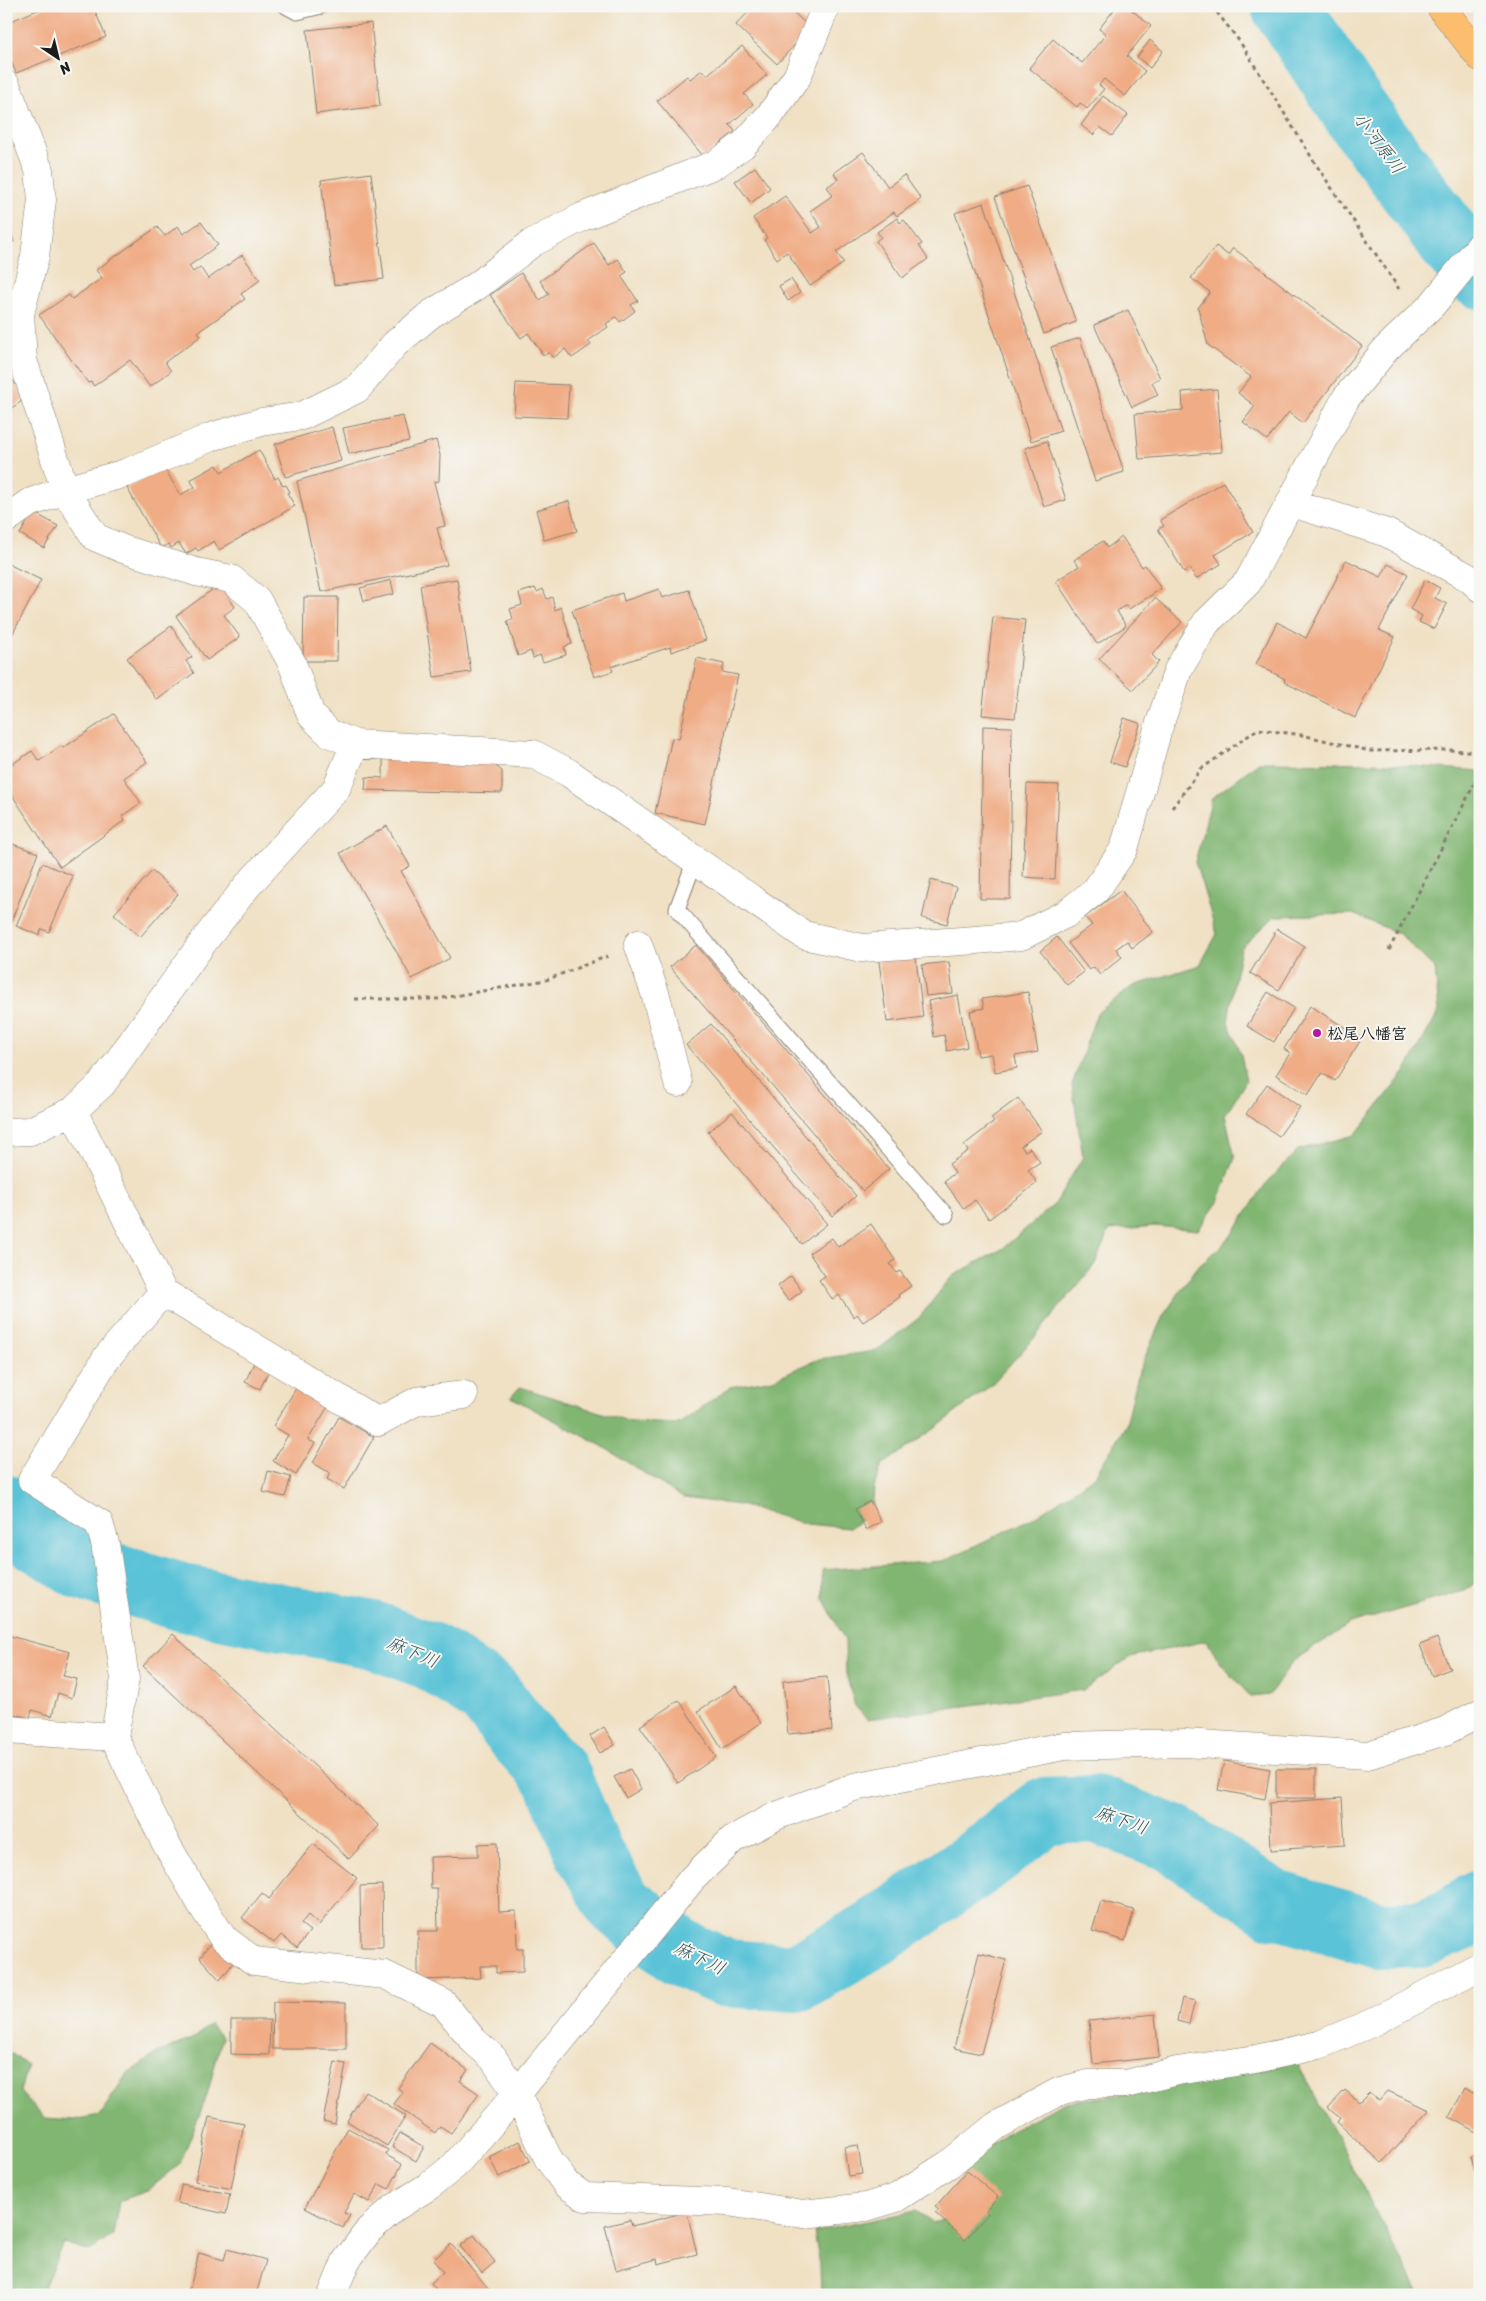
<svg xmlns="http://www.w3.org/2000/svg" width="1486" height="2301" font-family="Sriracha,'Klee One',sans-serif">
	<style>
		.forest { fill: #81b672; stroke: #4e6947 }
		.lines { fill: none; stroke-linecap: round; stroke-linejoin: round }
		.river { stroke: #5ac3d7; stroke-width: 68 }
		.building { fill: #f0ac85 }
		.service-casing { stroke: #867e70; stroke-width: 17 }
		.minor-casing { stroke: #867e70; stroke-width: 29 }
		.primary-casing { stroke: #867e70; stroke-width: 29 }
		.path { stroke: #867e70; stroke-width: 3; stroke-dasharray: 4 4; stroke-linecap: butt }
		.service { stroke: #fff; stroke-width: 15 }
		.minor { stroke: #fff; stroke-width: 28 }
		.primary { stroke: #fcbd6e; stroke-width: 28 }
		.poi-dot { fill: #b5179e; stroke: #f6f6f2; stroke-width: 2 }
		.labels { text-anchor: middle; stroke-width: 4; stroke-linejoin: round; paint-order: stroke }
		.poi-label { font-size: 16px; font-weight: bold; fill: #1c1c1c; stroke: #f6f6f2; text-anchor: start }
		.water-label { font-size: 18px; font-style: italic; fill: #32565d; stroke: #f6f6f2 }
	</style>
	<rect width="100%" height="100%" fill="#f6f6f2"/>
	<filter id="ink" filterUnits="userSpaceOnUse"><feTurbulence type="fractalNoise" baseFrequency=".02" numOctaves="2"/><feDisplacementMap in="SourceGraphic" scale="10" xChannelSelector="R" yChannelSelector="G"/><feConvolveMatrix kernelMatrix="1 2 1 2 8 2 1 2 1" color-interpolation-filters="sRGB"/></filter>
	<filter id="wash" filterUnits="userSpaceOnUse"><feTurbulence type="fractalNoise" baseFrequency=".0096" numOctaves="4" result="noise"/><feDisplacementMap in="SourceGraphic" scale="20" xChannelSelector="R" yChannelSelector="G"/><feGaussianBlur stdDeviation="1.12" result="paint"/><feColorMatrix in="noise" values="0 0 0 0 0 0 0 0 0 0 0 0 0 0 0 0 0 1.4 0 .05"/><feComposite in="paint" operator="in"/></filter>
	<g filter="url(#wash)">
		<rect width="100%" height="100%" fill="#f0e1c5"/>
		<path class="forest" d="M 1259,762 L 1373,763 L 1480,771 L 1480,1579 L 1464,1591 L 1350,1624 L 1293,1661 L 1269,1695 L 1251,1697 L 1222,1665 L 1207,1641 L 1130,1657 L 1083,1690 L 867,1719 L 855,1706 L 846,1674 L 845,1640 L 823,1598 L 822,1570 L 943,1561 L 1033,1518 L 1095,1476 L 1126,1425 L 1139,1371 L 1163,1316 L 1198,1266 L 1228,1240 L 1265,1185 L 1298,1150 L 1355,1135 L 1405,1072 L 1439,1011 L 1435,969 L 1400,934 L 1353,914 L 1275,916 L 1241,948 L 1233,987 L 1228,1022 L 1241,1054 L 1246,1081 L 1225,1115 L 1235,1158 L 1218,1202 L 1198,1230 L 1155,1226 L 1109,1230 L 1095,1264 L 1035,1337 L 990,1386 L 937,1427 L 882,1465 L 874,1487 L 872,1514 L 849,1528 L 807,1524 L 740,1505 L 683,1498 L 602,1446 L 511,1397 L 520,1387 L 631,1422 L 679,1424 L 730,1387 L 773,1379 L 819,1359 L 876,1351 L 919,1318 L 952,1276 L 1002,1249 L 1055,1204 L 1083,1157 L 1072,1085 L 1097,1013 L 1133,986 L 1200,965 L 1217,934 L 1195,862 L 1212,798 Z
			M 210,2024 L 222,2038 L 207,2095 L 180,2164 L 147,2191 L 119,2201 L 113,2235 L 90,2251 L 63,2243 L 44,2287 L 33,2295 L 6,2295 L 6,2054 L 12,2054 L 28,2065 L 20,2091 L 44,2118 L 74,2120 L 100,2115 L 126,2075 L 157,2053 L 196,2037 Z
			M 1296,2061 L 1420,2295 L 821,2295 L 820,2264 L 814,2232 L 916,2211 L 934,2223 L 974,2209 L 976,2193 L 956,2170 L 1011,2130 L 1065,2102 L 1117,2095 L 1169,2085 L 1202,2083 Z"/>
		<g class="lines">
			<path class="river" d="M 1285,6 L 1356,113 L 1452,243 L 1480,275
				M 6,1509 L 34,1536 L 86,1568 L 184,1598 L 373,1635 L 432,1657 L 488,1694 L 518,1733 L 556,1774 L 589,1853 L 618,1903 L 679,1952 L 725,1973 L 796,1978 L 875,1933 L 979,1862 L 1045,1811 L 1096,1809 L 1171,1838 L 1274,1904 L 1380,1935 L 1421,1934 L 1459,1918 L 1480,1903"/>
		</g>
		<g id="blocks">
			<path class="building" d="M 47,6 L 93,6 L 106,37 L 16,73 L 6,50 L 6,23 Z
				M 754,6 L 787,6 L 810,28 L 777,64 L 736,25 Z
				M 1117,6 L 1127,6 L 1151,26 L 1127,56 L 1145,71 L 1125,96 L 1104,79 L 1099,85 L 1104,89 L 1087,109 L 1080,103 L 1077,107 L 1029,68 L 1053,39 L 1082,63 L 1106,34 L 1099,29 Z
				M 371,23 L 380,106 L 316,114 L 307,30 Z
				M 1150,40 L 1163,51 L 1150,68 L 1137,57 Z
				M 742,46 L 767,75 L 744,94 L 753,104 L 729,125 L 735,131 L 704,157 L 657,101 L 687,76 L 690,79 L 702,70 L 707,75 Z
				M 1103,96 L 1128,115 L 1112,136 L 1100,127 L 1093,135 L 1081,125 Z
				M 863,152 L 888,187 L 904,175 L 921,199 L 897,216 L 894,212 L 836,252 L 844,263 L 810,286 L 787,252 L 777,259 L 764,240 L 767,238 L 753,218 L 785,196 L 812,233 L 821,227 L 810,211 L 833,195 L 827,187 L 838,179 L 834,173 Z
				M 755,167 L 770,188 L 751,203 L 735,181 Z
				M 371,173 L 384,279 L 334,285 L 321,180 Z
				M 1027,186 L 1076,322 L 1044,334 L 995,197 Z
				M 984,203 L 1061,431 L 1031,441 L 955,213 Z
				M 7,214 L 14,242 L 6,244 L 6,215 Z
				M 897,218 L 900,223 L 904,220 L 922,244 L 919,246 L 928,259 L 902,278 L 876,241 L 881,237 L 877,232 Z
				M 201,222 L 218,245 L 189,266 L 193,272 L 200,267 L 208,279 L 242,255 L 260,280 L 241,294 L 245,299 L 198,332 L 201,336 L 165,362 L 171,371 L 150,387 L 130,360 L 94,386 L 91,382 L 88,383 L 39,315 L 69,295 L 72,299 L 102,278 L 96,270 L 157,227 L 165,236 L 178,226 L 183,234 Z
				M 594,243 L 609,265 L 618,259 L 627,272 L 621,276 L 638,301 L 631,305 L 635,311 L 620,322 L 616,317 L 606,324 L 608,327 L 588,341 L 591,345 L 572,358 L 565,349 L 553,358 L 549,352 L 544,356 L 528,333 L 521,338 L 490,295 L 521,273 L 540,300 L 549,294 L 540,281 Z
				M 1216,246 L 1228,255 L 1233,248 L 1362,346 L 1303,423 L 1289,412 L 1267,440 L 1243,422 L 1255,406 L 1238,393 L 1251,377 L 1208,345 L 1198,308 L 1210,292 L 1191,278 Z
				M 791,279 L 800,293 L 788,301 L 779,286 Z
				M 1128,310 L 1160,378 L 1152,382 L 1158,395 L 1132,407 L 1094,325 Z
				M 1080,338 L 1124,472 L 1095,481 L 1051,347 Z
				M 8,374 L 26,398 L 6,412 L 6,375 Z
				M 516,383 L 569,385 L 567,418 L 514,416 Z
				M 1217,389 L 1222,452 L 1139,459 L 1135,414 L 1183,410 L 1182,392 Z
				M 403,416 L 409,441 L 349,454 L 343,428 Z
				M 332,427 L 341,461 L 285,477 L 275,444 Z
				M 436,440 L 440,455 L 439,481 L 434,482 L 445,526 L 437,528 L 447,565 L 321,592 L 297,481 Z
				M 1047,441 L 1066,500 L 1044,507 L 1025,448 Z
				M 259,450 L 275,479 L 278,477 L 283,486 L 286,485 L 290,492 L 287,493 L 295,506 L 219,550 L 214,541 L 198,551 L 196,548 L 186,554 L 179,543 L 171,548 L 169,544 L 161,548 L 127,488 L 164,467 L 180,495 L 195,487 L 190,480 L 217,465 L 221,472 Z
				M 1223,482 L 1253,532 L 1215,555 L 1221,564 L 1196,579 L 1190,568 L 1184,572 L 1158,529 L 1164,526 L 1160,520 Z
				M 569,501 L 577,531 L 544,540 L 536,510 Z
				M 33,512 L 58,526 L 44,548 L 20,534 Z
				M 1122,537 L 1142,567 L 1145,565 L 1161,589 L 1129,609 L 1126,605 L 1117,611 L 1126,626 L 1097,644 L 1056,581 L 1079,566 L 1074,560 L 1103,541 L 1107,548 Z
				M 1346,560 L 1381,577 L 1388,564 L 1408,574 L 1379,630 L 1395,637 L 1355,718 L 1284,682 L 1285,679 L 1256,664 L 1277,622 L 1306,638 Z
				M 6,563 L 41,580 L 11,637 L 6,635 Z
				M 457,579 L 471,672 L 434,677 L 420,585 Z
				M 391,580 L 394,594 L 364,601 L 360,588 Z
				M 1425,580 L 1440,588 L 1435,598 L 1447,604 L 1434,629 L 1419,622 L 1422,616 L 1410,609 Z
				M 220,584 L 235,607 L 224,615 L 240,637 L 207,660 L 176,616 Z
				M 535,588 L 537,592 L 543,589 L 547,599 L 552,597 L 555,610 L 561,607 L 572,644 L 564,647 L 566,655 L 543,662 L 540,655 L 533,658 L 531,651 L 518,656 L 507,621 L 513,619 L 510,609 L 522,605 L 519,593 Z
				M 659,589 L 662,598 L 689,590 L 706,640 L 671,652 L 670,647 L 611,667 L 613,671 L 594,677 L 572,610 L 622,593 L 624,601 Z
				M 304,597 L 338,597 L 337,661 L 303,661 Z
				M 1155,598 L 1182,622 L 1152,655 L 1159,662 L 1133,690 L 1099,659 Z
				M 993,617 L 1025,620 L 1015,718 L 982,715 Z
				M 171,626 L 192,657 L 186,661 L 194,673 L 157,700 L 127,658 Z
				M 697,658 L 724,664 L 722,672 L 738,675 L 705,824 L 655,813 L 672,738 L 679,739 Z
				M 114,714 L 147,762 L 124,778 L 141,803 L 122,816 L 125,820 L 60,867 L 6,786 L 9,783 L 6,778 L 6,768 L 32,751 L 39,761 L 61,746 L 63,748 Z
				M 1124,718 L 1139,723 L 1140,725 L 1125,767 L 1110,762 Z
				M 983,726 L 1012,727 L 1010,899 L 980,899 Z
				M 383,758 L 488,760 L 502,771 L 502,793 L 365,790 L 366,777 L 383,778 Z
				M 1027,784 L 1059,785 L 1055,879 L 1023,877 Z
				M 387,826 L 410,866 L 401,871 L 450,958 L 412,979 L 340,853 Z
				M 7,842 L 38,853 L 10,924 L 6,923 Z
				M 42,863 L 73,876 L 49,932 L 42,929 L 39,935 L 16,926 Z
				M 152,871 L 178,894 L 140,937 L 114,914 Z
				M 931,880 L 956,887 L 947,924 L 922,918 Z
				M 1121,890 L 1153,932 L 1132,948 L 1127,941 L 1116,949 L 1122,957 L 1100,975 L 1094,967 L 1089,970 L 1068,943 L 1092,925 L 1085,917 Z
				M 1277,929 L 1305,946 L 1279,990 L 1250,973 Z
				M 1057,937 L 1084,972 L 1067,985 L 1040,951 Z
				M 696,945 L 889,1169 L 863,1191 L 670,967 Z
				M 915,950 L 923,1017 L 887,1022 L 878,954 Z
				M 949,962 L 953,993 L 926,996 L 922,965 Z
				M 1028,992 L 1038,1052 L 1015,1056 L 1017,1068 L 995,1072 L 992,1054 L 978,1056 L 970,1011 L 984,1008 L 982,999 Z
				M 1268,992 L 1294,1008 L 1274,1042 L 1247,1026 Z
				M 958,995 L 967,1047 L 947,1051 L 944,1035 L 934,1037 L 928,1001 Z
				M 1310,1006 L 1362,1038 L 1335,1081 L 1322,1073 L 1308,1095 L 1276,1075 L 1290,1053 L 1284,1049 Z
				M 711,1024 L 856,1196 L 832,1216 L 686,1045 Z
				M 1267,1084 L 1300,1107 L 1279,1136 L 1246,1114 Z
				M 1018,1098 L 1042,1131 L 1021,1146 L 1025,1151 L 1030,1148 L 1040,1162 L 1028,1170 L 1037,1183 L 989,1219 L 975,1200 L 964,1209 L 944,1181 L 955,1173 L 949,1164 L 968,1151 L 964,1145 L 994,1122 L 991,1118 Z
				M 732,1112 L 827,1224 L 802,1244 L 708,1132 Z
				M 871,1224 L 895,1260 L 890,1264 L 897,1273 L 900,1271 L 911,1286 L 898,1295 L 900,1297 L 863,1322 L 857,1314 L 854,1317 L 839,1295 L 833,1300 L 819,1280 L 825,1276 L 809,1253 L 832,1238 L 838,1247 Z
				M 791,1276 L 802,1291 L 788,1301 L 778,1286 Z
				M 256,1359 L 271,1366 L 260,1389 L 245,1382 Z
				M 298,1385 L 330,1403 L 308,1440 L 315,1443 L 296,1475 L 273,1461 L 288,1435 L 273,1426 Z
				M 339,1417 L 374,1437 L 344,1489 L 327,1479 L 330,1473 L 313,1463 Z
				M 268,1471 L 291,1477 L 285,1497 L 263,1492 Z
				M 870,1501 L 881,1522 L 866,1530 L 855,1509 Z
				M 173,1634 L 379,1826 L 349,1859 L 143,1666 Z
				M 6,1635 L 70,1652 L 63,1676 L 77,1679 L 72,1698 L 58,1693 L 52,1716 L 32,1710 L 30,1718 L 6,1712 L 6,1681 L 9,1670 L 6,1669 Z
				M 1437,1638 L 1450,1669 L 1432,1676 L 1420,1645 Z
				M 827,1677 L 832,1730 L 788,1734 L 783,1681 Z
				M 736,1686 L 761,1723 L 722,1749 L 698,1711 Z
				M 679,1700 L 716,1757 L 678,1783 L 640,1726 Z
				M 604,1727 L 615,1745 L 600,1753 L 590,1736 Z
				M 1224,1761 L 1270,1769 L 1265,1799 L 1218,1790 Z
				M 630,1769 L 641,1789 L 626,1798 L 614,1777 Z
				M 1276,1769 L 1316,1769 L 1316,1798 L 1276,1798 Z
				M 1342,1798 L 1345,1845 L 1271,1850 L 1269,1803 Z
				M 497,1843 L 499,1912 L 516,1911 L 517,1949 L 523,1949 L 523,1972 L 496,1973 L 496,1966 L 480,1966 L 481,1978 L 418,1980 L 418,1931 L 438,1931 L 437,1889 L 431,1889 L 430,1857 L 478,1856 L 478,1844 Z
				M 313,1844 L 357,1878 L 319,1925 L 308,1915 L 301,1924 L 310,1931 L 297,1948 L 281,1935 L 274,1943 L 242,1918 L 262,1893 L 269,1899 Z
				M 382,1885 L 383,1947 L 361,1947 L 360,1886 Z
				M 1101,1901 L 1134,1910 L 1125,1941 L 1092,1931 Z
				M 212,1941 L 236,1959 L 220,1980 L 200,1958 Z
				M 979,1953 L 1006,1960 L 981,2054 L 954,2048 Z
				M 1182,1998 L 1195,2001 L 1189,2024 L 1177,2021 Z
				M 273,2002 L 346,2003 L 346,2049 L 272,2049 Z
				M 1155,2014 L 1159,2057 L 1093,2064 L 1089,2021 Z
				M 231,2020 L 270,2020 L 269,2055 L 231,2054 Z
				M 430,2043 L 468,2070 L 460,2081 L 479,2094 L 451,2133 L 440,2126 L 435,2133 L 394,2104 L 403,2092 L 398,2088 Z
				M 335,2062 L 346,2064 L 335,2124 L 323,2121 Z
				M 1465,2088 L 1480,2097 L 1480,2129 L 1478,2133 L 1449,2117 Z
				M 1345,2090 L 1359,2102 L 1369,2092 L 1379,2101 L 1388,2091 L 1429,2110 L 1382,2163 L 1337,2122 L 1340,2118 L 1328,2108 Z
				M 365,2091 L 406,2116 L 387,2146 L 347,2121 Z
				M 209,2117 L 244,2124 L 231,2189 L 195,2181 Z
				M 348,2128 L 388,2150 L 386,2155 L 402,2164 L 389,2189 L 379,2184 L 369,2202 L 354,2194 L 344,2213 L 350,2215 L 343,2228 L 305,2208 Z
				M 400,2133 L 424,2147 L 416,2161 L 392,2147 Z
				M 520,2141 L 530,2161 L 499,2177 L 489,2157 Z
				M 858,2145 L 862,2174 L 848,2176 L 844,2147 Z
				M 1480,2154 L 1480,2190 L 1479,2190 L 1471,2156 Z
				M 967,2171 L 998,2197 L 986,2211 L 988,2214 L 965,2240 L 935,2213 L 939,2210 L 935,2207 Z
				M 182,2184 L 230,2194 L 226,2214 L 177,2203 Z
				M 687,2212 L 697,2254 L 658,2264 L 657,2259 L 616,2270 L 605,2226 L 630,2220 L 632,2226 Z
				M 474,2235 L 495,2262 L 482,2273 L 460,2246 Z
				M 451,2244 L 489,2289 L 482,2295 L 435,2295 L 433,2291 L 436,2289 L 431,2283 L 443,2272 L 433,2260 Z
				M 227,2249 L 266,2260 L 256,2295 L 188,2295 L 199,2253 L 224,2260 Z"/>
		</g>
	</g>
	<g filter="url(#ink)">
		<use href="#blocks" fill-opacity="0" stroke="#867e70" stroke-width="1"/>
		<g class="lines">
			<g class="service-casing">
				<path id="service" d="M 286,6 L 297,12 L 321,6
					M 695,860 L 677,909 L 946,1215"/>
			</g>
			<g class="minor-casing">
				<path id="minor" d="M 6,85 L 39,170 L 42,200 L 35,256 L 20,314 L 23,360 L 65,490 L 95,537 L 123,549 L 196,572 L 231,579 L 257,600 L 292,663 L 311,715 L 329,733 L 355,744
					M 1292,503 L 1387,533 L 1469,578 L 1480,588
					M 6,519 L 29,503 L 65,490 L 126,473 L 211,437 L 261,422 L 302,416 L 357,389 L 395,344 L 431,314 L 477,286 L 532,243 L 582,217 L 716,164 L 743,145 L 770,115 L 797,77 L 826,6
					M 638,944 L 656,996 L 678,1083
					M 73,1111 L 163,1292 L 107,1357 L 32,1480 L 99,1523 L 105,1543 L 125,1679 L 114,1737 L 164,1840 L 203,1907 L 223,1938 L 254,1961 L 385,1975 L 443,2003 L 473,2040 L 493,2058 L 517,2094 L 548,2158 L 566,2184 L 585,2197 L 728,2202 L 803,2214 L 866,2207 L 896,2198 L 949,2164 L 996,2126 L 1060,2091 L 1088,2084 L 1126,2084 L 1177,2071 L 1256,2059 L 1319,2045 L 1369,2024 L 1480,1966
					M 6,1132 L 30,1131 L 73,1111 L 102,1084 L 204,941 L 248,885 L 336,789 L 355,744 L 533,754 L 569,773 L 804,935 L 862,948 L 976,940 L 1021,936 L 1066,914 L 1096,890 L 1124,849 L 1158,729 L 1178,670 L 1206,623 L 1248,582 L 1346,398 L 1386,349 L 1432,305 L 1480,246
					M 163,1292 L 378,1422 L 417,1401 L 464,1395
					M 6,1730 L 114,1737
					M 332,2295 L 346,2261 L 369,2230 L 394,2208 L 429,2186 L 454,2166 L 517,2094 L 692,1879 L 733,1839 L 776,1816 L 854,1787 L 1064,1746 L 1185,1743 L 1368,1755 L 1445,1731 L 1480,1713"/>
			</g>
			<g class="primary-casing">
				<path id="primary" d="M 1440,6 L 1480,57"/>
			</g>
			<path class="path" d="M 1212,6 L 1240,42 L 1317,166 L 1399,289
				M 1172,808 L 1201,769 L 1258,729 L 1302,735 L 1370,751 L 1448,750 L 1480,752
				M 1389,950 L 1480,773
				M 355,999 L 437,999 L 546,980 L 608,956"/>
			<use href="#service" class="service"/>
			<use href="#minor" class="minor"/>
			<use href="#primary" class="primary"/>
		</g>
	</g>
	<circle class="poi-dot" cx="1317" cy="1033" r="5"/>
	<g class="labels">
		<g class="poi-label">
			<text x="1327" y="1039">松尾八幡宮</text>
		</g>
		<g class="water-label">
			<text transform="translate(1379 143) rotate(53)" y="6">小河原川</text>
			<text transform="translate(413 1652) rotate(23)" y="6">麻下川</text>
			<text transform="translate(1122 1820) rotate(19)" y="6">麻下川</text>
			<text transform="translate(700 1958) rotate(26)" y="6">麻下川</text>
		</g>
	</g>
	<rect width="1486" height="2301" fill="none" stroke="#f6f6f2" stroke-width="25"/>
	<g transform="translate(58 58) rotate(145)" stroke="#f6f6f2" stroke-width="4" paint-order="stroke">
	<path d="M0-4L9 19L0 12L-9 19Z" fill="#1c1c1c"/>
	<text y="-8" font-size="14" font-weight="bold" text-anchor="middle" fill="#1c1c1c">N</text>
	</g>
</svg>
